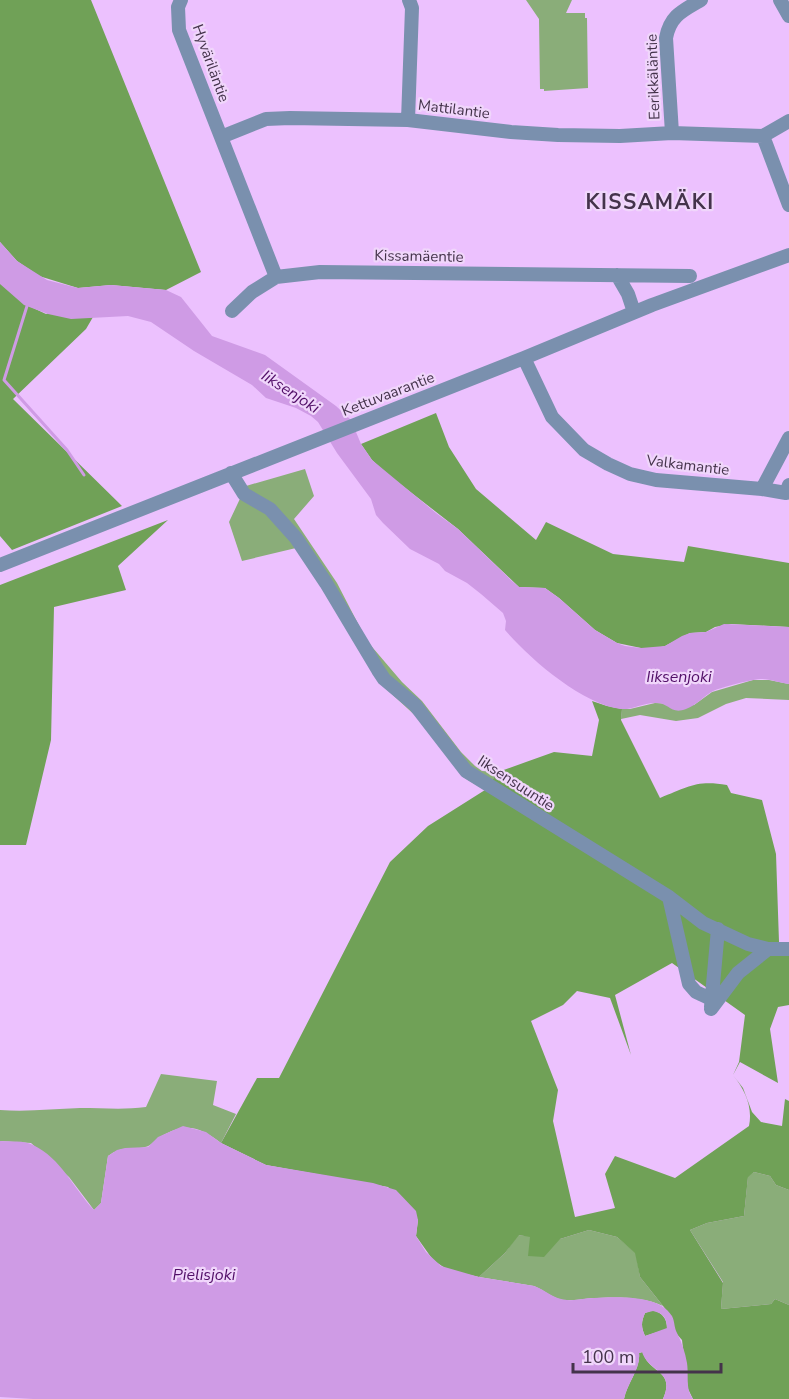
<svg xmlns="http://www.w3.org/2000/svg" width="789" height="1399" font-family="'Nunito Sans',sans-serif">
	<style>
		.green { fill: #8aad79 }
		.forest { fill: #70a157; fill-rule: evenodd }
		.water { fill: #cf9be5; fill-rule: evenodd }
		.lines { fill: none; stroke-linecap: round; stroke-linejoin: round }
		.stream { stroke: #cf9be5; stroke-width: 3 }
		.minor { stroke: #7a90ae; stroke-width: 14 }
		.labels { text-anchor: middle; stroke-width: 4.5; stroke-linejoin: round; paint-order: stroke }
		.street-label { font-size: 15px; fill: #44334b; stroke: #f0d6fb }
		.water-label { font-size: 16px; font-style: italic; fill: #520f68; stroke: #f0d6fb }
		.district-label { font-size: 21px; font-weight: bold; letter-spacing: 1.5px; fill: #44334b; stroke: #f0d6fb }
	</style>
	<rect width="100%" height="100%" fill="#ecc1fe"/>
	<path class="green" d="M 526,0 L 572,0 L 566,13 L 585,13 L 585,18 L 587,18 L 588,88 L 544,91 L 544,89 L 540,89 L 539,19 Z
		M 305,469 L 314,496 L 294,519 L 337,583 L 367,641 L 402,682 L 422,701 L 461,752 L 475,766 L 482,771 L 498,772 L 485,790 L 463,777 L 419,719 L 383,686 L 326,589 L 296,548 L 242,561 L 229,522 L 246,486 Z
		M 753,680 L 769,680 L 789,684 L 789,700 L 746,698 L 726,704 L 698,718 L 676,721 L 640,715 L 621,719 L 622,709 L 630,709 L 655,703 L 694,705 L 712,692 Z
		M 161,1074 L 217,1081 L 213,1105 L 236,1114 L 221,1143 C 199,1126 185,1122 160,1137 C 155,1140 151,1146 145,1147 C 129,1151 123,1145 108,1156 L 101,1203 L 94,1210 L 69,1177 L 31,1143 L 0,1141 L 0,1110 C 27,1112 53,1109 80,1108 C 103,1108 124,1110 146,1107 Z
		M 754,1172 L 770,1176 L 776,1185 L 789,1190 L 789,1305 L 775,1299 L 771,1304 L 721,1309 L 723,1282 L 690,1230 L 707,1223 L 744,1216 L 748,1176 Z
		M 589,1230 L 617,1237 L 636,1253 L 640,1277 L 663,1306 C 643,1296 614,1297 592,1298 C 582,1299 573,1301 563,1300 C 552,1298 544,1290 534,1286 L 479,1277 L 505,1253 L 518,1235 L 560,1239 Z"/>
	<path class="forest" d="M 0,0 L 91,0 L 201,272 L 166,290 L 111,285 L 78,288 L 39,276 L 17,261 L 0,242 Z
		M 0,282 L 29,306 L 46,314 L 58,310 L 93,317 L 86,329 L 13,399 L 122,506 L 12,550 L 0,536 Z
		M 436,413 L 449,447 L 476,489 L 536,540 L 546,522 L 613,554 L 684,562 L 688,546 L 789,563 L 789,627 L 731,624 L 715,627 L 706,632 L 690,633 L 665,646 L 657,648 L 641,648 L 617,643 L 595,630 L 559,598 L 545,588 L 519,587 L 458,529 L 386,473 L 372,460 L 361,444 Z
		M 168,520 L 118,566 L 126,590 L 54,607 L 51,740 L 26,845 L 0,845 L 0,585 Z
		M 592,701 L 607,706 L 622,709 L 621,720 L 660,798 C 688,787 696,780 727,785 L 731,793 L 762,800 L 776,854 L 779,942 L 789,942 L 789,1005 L 778,1007 L 770,1029 L 778,1083 L 740,1062 L 733,1075 L 743,1088 L 752,1112 L 761,1122 L 782,1126 L 785,1099 L 789,1101 L 789,1190 L 776,1185 L 770,1176 L 754,1172 L 748,1177 L 744,1216 L 707,1223 L 690,1230 L 723,1283 L 721,1309 L 771,1304 L 775,1299 L 789,1305 L 789,1399 L 693,1399 L 688,1389 L 682,1340 L 675,1332 L 671,1316 L 640,1277 L 635,1253 L 617,1237 L 589,1230 L 560,1239 L 544,1257 L 528,1256 L 530,1237 L 519,1235 L 505,1253 L 479,1277 L 448,1270 L 433,1260 L 416,1236 L 418,1220 L 388,1187 L 266,1165 L 221,1143 L 257,1078 L 279,1078 L 390,862 L 428,826 L 485,790 L 498,772 L 554,752 L 592,756 L 599,720 ZM 672,963 L 745,1015 L 739,1062 L 733,1075 C 745,1090 753,1107 749,1126 L 675,1178 L 615,1156 L 605,1174 L 615,1208 L 575,1217 L 553,1121 L 558,1090 L 531,1021 L 563,1005 L 577,991 L 610,998 L 631,1055 L 615,995 Z
		M 653,1310 C 663,1314 667,1318 667,1329 L 645,1336 C 641,1327 641,1322 645,1313 Z
		M 643,1352 C 648,1374 676,1369 663,1399 L 624,1399 C 627,1383 641,1368 639,1353 Z"/>
	<path class="water" d="M 0,242 L 17,261 L 47,280 L 78,288 L 111,285 L 166,290 L 181,297 L 212,336 L 265,355 L 336,406 L 351,420 L 361,444 L 372,460 L 436,513 L 458,529 L 512,581 L 519,587 L 545,588 L 559,598 L 595,630 L 617,643 L 625,646 L 641,648 L 665,646 L 682,636 L 690,633 L 706,632 L 724,624 L 789,627 L 789,684 C 780,683 771,679 762,679 C 753,679 722,687 713,691 C 704,696 697,705 686,709 C 671,715 669,703 657,703 C 644,702 633,710 621,709 C 582,704 530,659 505,630 L 506,621 L 503,613 L 481,594 L 467,583 L 445,571 L 439,564 L 410,549 L 383,523 L 376,515 L 371,499 L 337,453 L 318,422 L 311,416 L 296,408 L 266,398 L 252,385 L 194,351 L 151,322 L 128,316 L 71,319 L 48,314 L 24,305 L 0,284 Z
		M 183,1126 L 206,1132 L 221,1143 L 266,1165 L 373,1183 L 396,1190 L 416,1211 L 418,1220 L 416,1236 L 426,1252 L 441,1266 L 479,1277 L 534,1286 C 546,1290 553,1299 567,1300 C 576,1301 585,1298 594,1298 C 617,1297 658,1294 672,1316 C 675,1322 674,1328 677,1333 C 682,1343 685,1352 687,1363 C 689,1376 685,1388 693,1399 L 663,1399 C 676,1370 649,1373 642,1352 L 639,1353 C 641,1369 627,1383 624,1399 L 33,1399 L 0,1397 L 0,1141 C 10,1142 24,1140 33,1145 C 61,1158 74,1189 94,1210 L 101,1203 L 108,1156 L 117,1150 L 125,1148 L 148,1147 L 158,1137 ZM 653,1311 C 663,1313 667,1318 667,1328 L 645,1336 C 641,1327 641,1322 645,1313 Z"/>
	<g class="lines">
		<path class="stream" d="M 27,306 L 4,380 L 67,450 L 84,475"/>
		<path class="minor" d="M 181,0 L 178,7 L 179,30 L 221,137
			M 780,0 L 789,16
			M 408,120 L 412,8 L 409,0
			M 672,133 L 666,38 C 670,16 682,11 701,0
			M 763,136 L 789,121
			M 617,275 L 628,294 L 634,312
			M 276,277 L 221,137 L 266,119 L 290,118 L 408,120 L 511,132 L 558,135 L 620,136 L 672,133 L 763,136 L 789,205
			M 232,311 L 252,292 L 276,277 L 320,272 L 690,276
			M 524,358 L 552,417 L 584,450 L 608,464 L 630,474 L 656,480 L 762,489 L 789,438
			M 231,473 L 244,494 L 270,509 L 296,538 L 326,583 L 378,670 L 384,679 L 415,705 L 466,771 L 669,897 L 703,923 L 748,944 L 768,949 L 789,949
			M 762,489 L 786,493 L 789,485
			M 0,565 L 524,358 L 652,305 L 789,255
			M 669,897 L 689,984 L 696,992 L 711,999
			M 711,1007 L 718,929
			M 711,1009 L 738,973 L 768,949"/>
	</g>
	<g class="labels">
		<g class="street-label">
			<text transform="translate(211 63) rotate(70)" y="5">Hyväriläntie</text>
			<text transform="translate(653 77) rotate(-92)" y="5">Eerikkäläntie</text>
			<text transform="translate(454 109) rotate(7)" y="5">Mattilantie</text>
			<text transform="translate(419 256) rotate(1)" y="5">Kissamäentie</text>
			<text transform="translate(388 394) rotate(-21)" y="5">Kettuvaarantie</text>
			<text transform="translate(688 465) rotate(7)" y="5">Valkamantie</text>
			<text transform="translate(516 783) rotate(33)" y="5">Iiksensuuntie</text>
		</g>
		<g class="water-label">
			<text transform="translate(291 391) rotate(33)" y="6">Iiksenjoki</text>
			<text x="679" y="682">Iiksenjoki</text>
			<text x="204" y="1280">Pielisjoki</text>
		</g>
		<g class="district-label">
			<text x="650" y="209">KISSAMÄKI</text>
		</g>
	</g>
	<path d="M573 1363v9h148v-9" fill="none" stroke="#44334b" stroke-width="3"/>
	<text x="582" y="1363" font-size="18" fill="#44334b" stroke="#f0d6fb" stroke-width="4.5" paint-order="stroke">100 m</text>
</svg>
